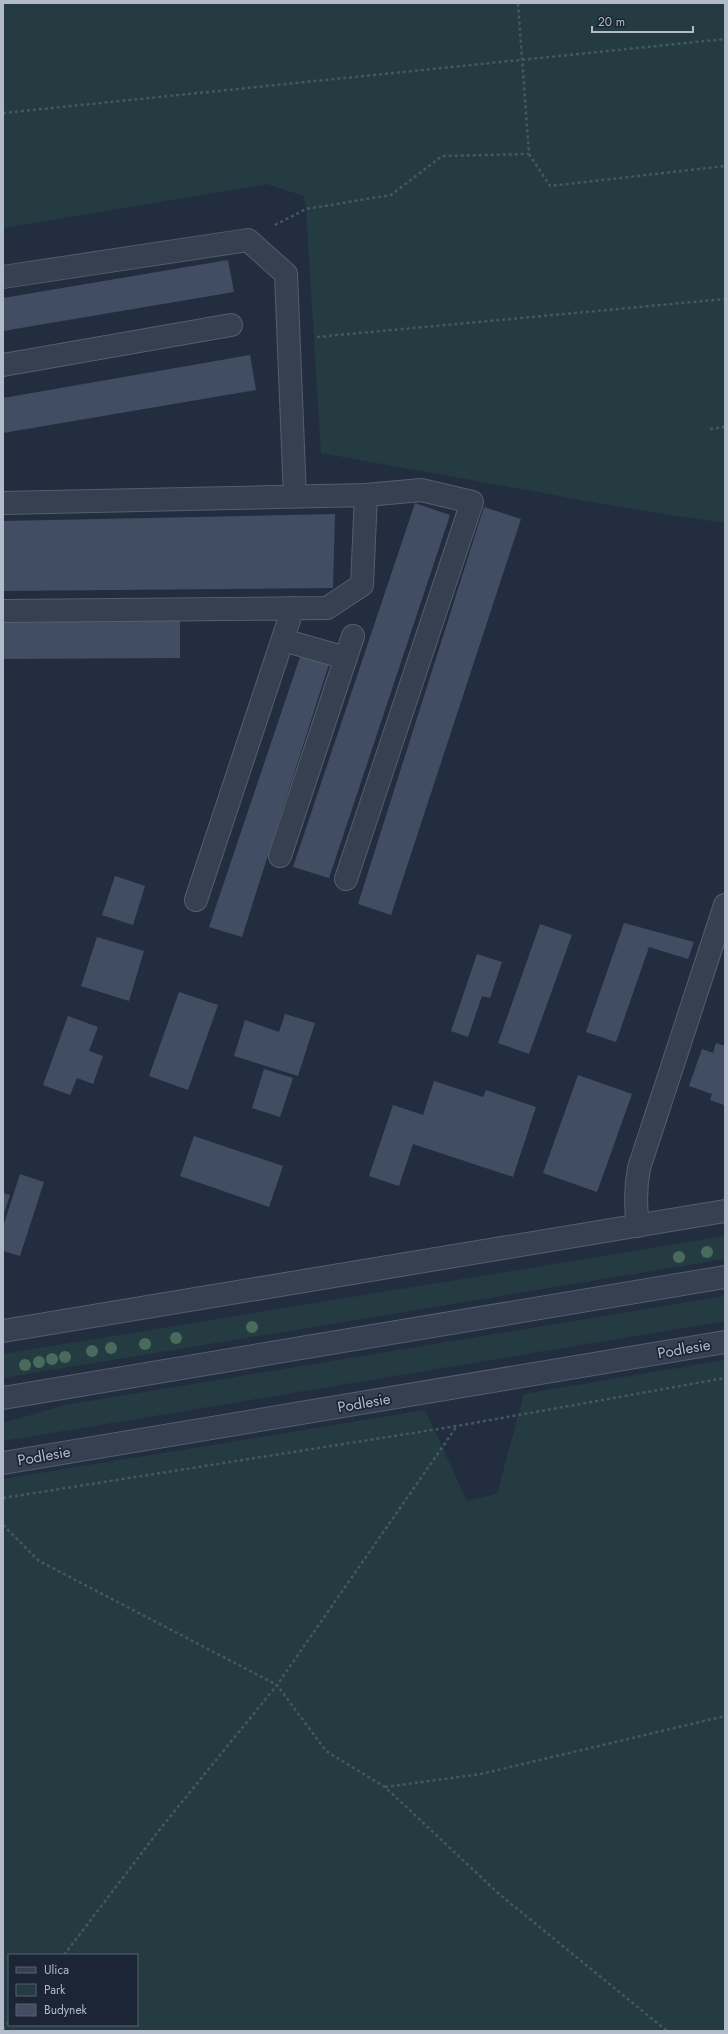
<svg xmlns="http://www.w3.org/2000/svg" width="728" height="2034" font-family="Jost,sans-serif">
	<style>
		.green { fill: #243c41; fill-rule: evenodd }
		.building { fill: #414d62 }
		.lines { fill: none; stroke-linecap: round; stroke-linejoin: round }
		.minor-casing { stroke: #545e6d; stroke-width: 24 }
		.path { stroke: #42595e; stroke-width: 2.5; stroke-dasharray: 3 3; stroke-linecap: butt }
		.minor { stroke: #364050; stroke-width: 22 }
		.tree { fill: #486b5e }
		.labels { text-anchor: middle; stroke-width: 3.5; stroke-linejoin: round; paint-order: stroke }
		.street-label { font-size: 15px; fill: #b2bbca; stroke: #1b2535 }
	</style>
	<rect width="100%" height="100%" fill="#222e40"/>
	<path class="green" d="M 3,3 L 725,3 L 725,523 L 626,508 L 321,453 L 306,209 L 304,196 L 267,184 L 3,228 Z
		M 725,1236 L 725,1259 L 3,1378 L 3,1354 Z
		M 725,1296 L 725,1321 L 3,1441 L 3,1423 L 65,1405 Z
		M 725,1360 L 725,2031 L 3,2031 L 3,1479 L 425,1410 L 467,1501 L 497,1494 L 524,1394 ZM 9,1955 L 137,1955 L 137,2025 L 9,2025 Z"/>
	<path class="building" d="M 228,260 L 234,292 L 3,331 L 3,298 Z
		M 250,355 L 256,390 L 3,433 L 3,398 Z
		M 415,503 L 450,515 L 329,878 L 293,867 Z
		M 484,507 L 521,519 L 391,915 L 358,904 Z
		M 335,514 L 333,588 L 3,591 L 3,521 Z
		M 180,619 L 180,658 L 3,659 L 3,621 Z
		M 301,654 L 329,664 L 242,937 L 209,927 Z
		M 115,876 L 145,886 L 133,925 L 102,915 Z
		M 624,923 L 694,942 L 688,959 L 649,947 L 616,1042 L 586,1032 Z
		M 540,924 L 572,935 L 529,1054 L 498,1043 Z
		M 97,937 L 144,951 L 129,1001 L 81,986 Z
		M 477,954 L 502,962 L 490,998 L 482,996 L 468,1037 L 451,1031 Z
		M 179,992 L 218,1005 L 188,1090 L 149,1076 Z
		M 285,1014 L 315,1023 L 298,1076 L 234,1056 L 245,1020 L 279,1032 Z
		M 68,1016 L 98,1027 L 89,1051 L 103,1056 L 93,1084 L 77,1078 L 70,1095 L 43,1085 Z
		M 716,1043 L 725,1046 L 724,1105 L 710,1100 L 712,1094 L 689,1086 L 702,1049 L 713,1053 Z
		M 264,1069 L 293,1078 L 280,1117 L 252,1108 Z
		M 578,1075 L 632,1094 L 597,1192 L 543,1173 Z
		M 434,1081 L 483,1097 L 486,1090 L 536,1107 L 513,1177 L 413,1144 L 399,1186 L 369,1176 L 393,1105 L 423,1115 Z
		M 194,1136 L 283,1166 L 269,1207 L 180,1176 Z
		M 20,1174 L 44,1182 L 20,1256 L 3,1251 L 3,1227 Z
		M 3,1193 L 10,1195 L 3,1216 Z"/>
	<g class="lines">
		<g class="minor-casing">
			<path id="minor" d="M 3,277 L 248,240 L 286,274 L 295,497
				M 3,365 L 231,325
				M 3,503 L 366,495 L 362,585 L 327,608 L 3,611
				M 283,640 L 346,658
				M 280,856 L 353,636
				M 346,879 L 472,502 L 421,490 L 366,495
				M 196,900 L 293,608
				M 638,1226 C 635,1205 635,1189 639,1168 L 725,905
				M 3,1331 L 725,1211
				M 3,1398 L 725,1277
				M 3,1463 L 725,1342"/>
		</g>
		<path class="path" d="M 3,113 L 725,39
			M 529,154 L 550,186 L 725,166
			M 275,225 L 306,209 L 391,195 L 442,156 L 529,154 L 518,3
			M 317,337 L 725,299
			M 710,429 L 725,427
			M 3,1498 L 457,1426 L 725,1378
			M 3,1525 L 39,1561 L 277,1685 L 326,1751 L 385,1787 L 499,1894 L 667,2031
			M 385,1787 L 481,1774 L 725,1716
			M 64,1955 L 160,1829 L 277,1685 L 457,1426
			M 3,2029 L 9,2022"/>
		<use href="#minor" class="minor"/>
	</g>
	<g class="tree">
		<circle cx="707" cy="1252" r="6"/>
		<circle cx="679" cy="1257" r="6"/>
		<circle cx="252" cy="1327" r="6"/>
		<circle cx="176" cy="1338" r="6"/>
		<circle cx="145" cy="1344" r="6"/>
		<circle cx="111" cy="1348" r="6"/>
		<circle cx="92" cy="1351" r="6"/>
		<circle cx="65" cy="1357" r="6"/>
		<circle cx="52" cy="1359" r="6"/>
		<circle cx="39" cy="1362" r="6"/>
		<circle cx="25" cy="1365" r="6"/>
	</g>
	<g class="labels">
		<g class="street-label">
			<text transform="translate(684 1349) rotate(-10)" y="5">Podlesie</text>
			<text transform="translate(364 1403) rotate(-10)" y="5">Podlesie</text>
			<text transform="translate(44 1456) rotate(-10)" y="5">Podlesie</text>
		</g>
	</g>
	<rect width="728" height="2034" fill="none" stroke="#b2bbca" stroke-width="8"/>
	<rect x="8" y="1954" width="130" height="72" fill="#1b2535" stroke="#576171"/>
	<rect x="16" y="1967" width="20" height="6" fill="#364050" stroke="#576171"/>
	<text x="44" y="1974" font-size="12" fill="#b2bbca">Ulica</text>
	<rect x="16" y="1984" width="20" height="12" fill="#243c41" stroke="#576171"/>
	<text x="44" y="1994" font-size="12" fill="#b2bbca">Park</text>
	<rect x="16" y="2004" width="20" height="12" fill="#414d62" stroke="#576171"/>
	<text x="44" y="2014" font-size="12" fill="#b2bbca">Budynek</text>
	<path d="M592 26v6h101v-6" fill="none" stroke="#b2bbca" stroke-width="2"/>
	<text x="598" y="26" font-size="12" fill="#b2bbca" stroke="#1b2535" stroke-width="3" paint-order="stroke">20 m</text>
</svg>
